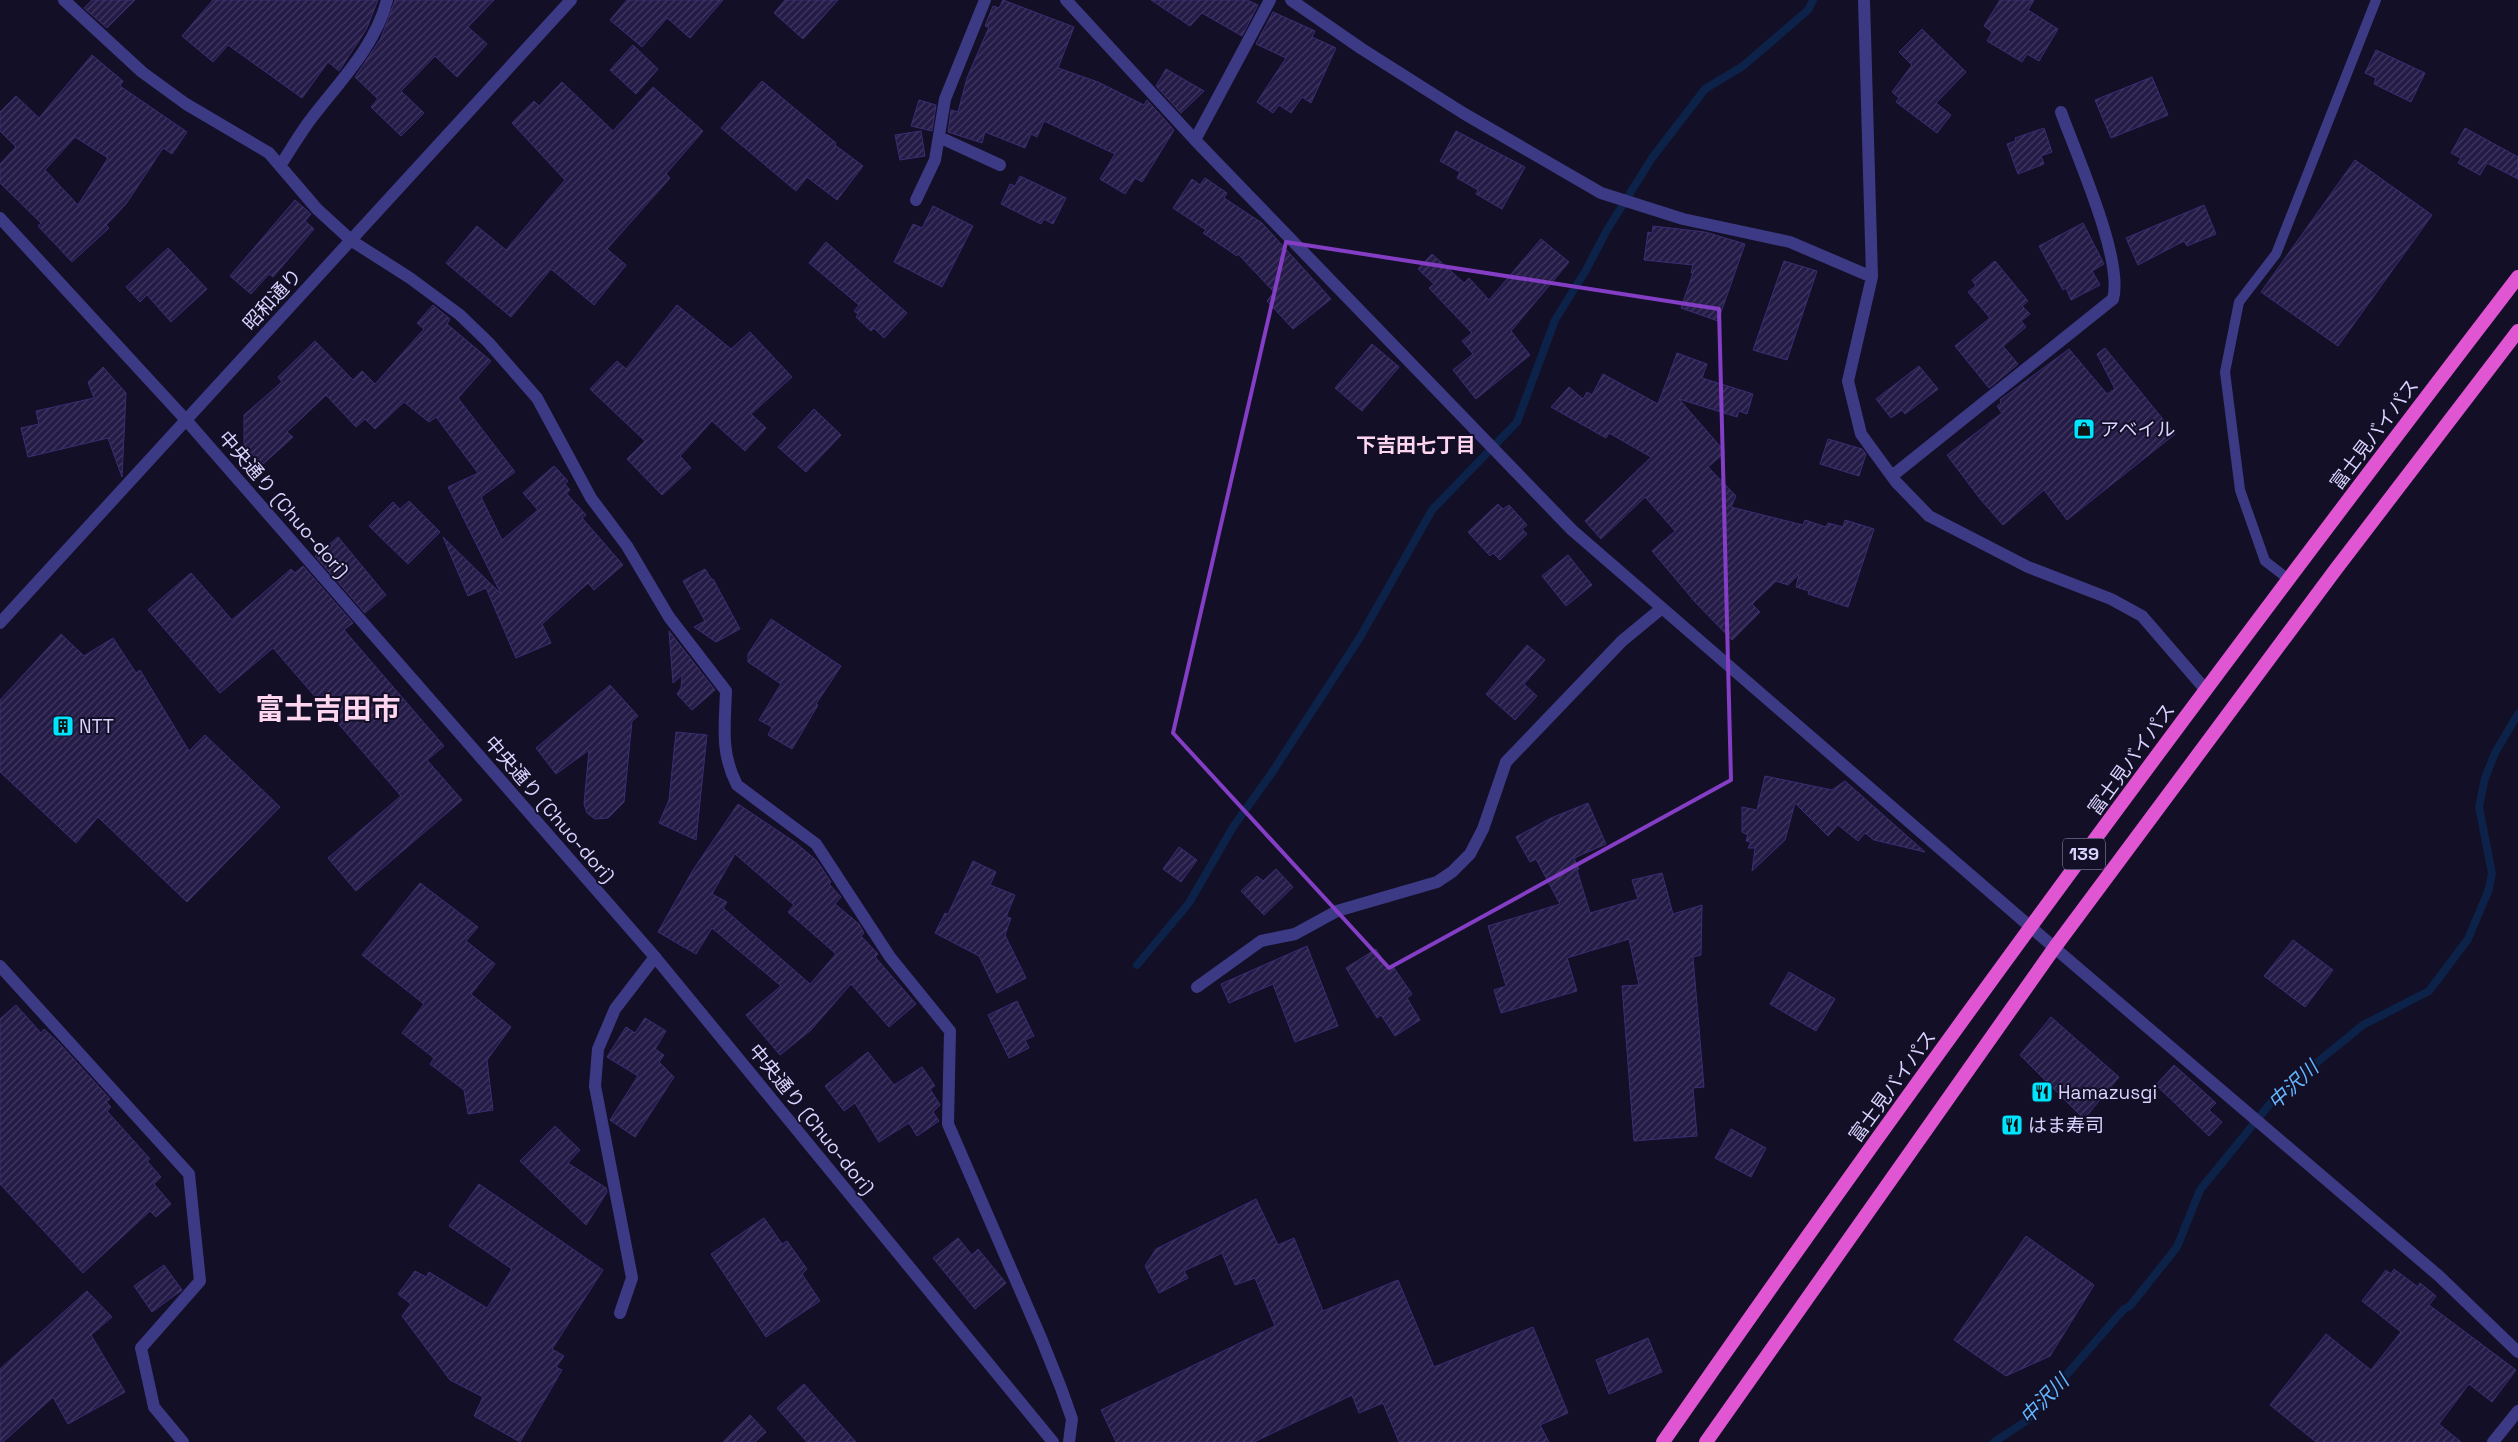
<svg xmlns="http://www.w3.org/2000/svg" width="2518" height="1442" font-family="'Space Grotesk','Noto Sans JP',sans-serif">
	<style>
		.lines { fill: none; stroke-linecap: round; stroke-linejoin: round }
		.stream { stroke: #0c2248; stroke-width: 8 }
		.building { fill: url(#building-hatch); stroke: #3b2d73; fill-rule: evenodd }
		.service { stroke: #3d3a85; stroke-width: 10 }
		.minor { stroke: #3d3a85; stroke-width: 12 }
		.tertiary { stroke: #3d3a85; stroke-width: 12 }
		.trunk { stroke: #e055d1; stroke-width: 14 }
		.marked { fill: none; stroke: #843dc5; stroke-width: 4; stroke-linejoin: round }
		.labels { text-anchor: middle; stroke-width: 4; stroke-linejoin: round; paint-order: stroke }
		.shield { fill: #130f26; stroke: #9e99be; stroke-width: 1 }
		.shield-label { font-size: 18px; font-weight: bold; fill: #d9d4ff }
		.street-label { font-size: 19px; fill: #d9d4ff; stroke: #130f26 }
		.poi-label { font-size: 19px; fill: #d9d4ff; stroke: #130f26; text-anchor: start }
		.neighbourhood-label { font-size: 20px; font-weight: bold; fill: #ffd6f0; stroke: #130f26 }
		.water-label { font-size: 20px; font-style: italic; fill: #62b6ff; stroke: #130f26 }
		.town-label { font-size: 29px; font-weight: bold; fill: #ffd6f0; stroke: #130f26 }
	</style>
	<defs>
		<pattern id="building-hatch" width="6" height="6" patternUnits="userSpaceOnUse" patternTransform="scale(1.25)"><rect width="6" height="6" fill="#241b47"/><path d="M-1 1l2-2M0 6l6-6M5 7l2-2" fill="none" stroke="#433b63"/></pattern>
	</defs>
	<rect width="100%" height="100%" fill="#130f26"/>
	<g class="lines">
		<path class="stream" d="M 1137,965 L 1189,903 L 1233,827 L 1271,774 L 1359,639 L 1432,510 L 1517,422 L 1555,320 L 1586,270 L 1607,230 L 1652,158 L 1705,89 L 1743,66 L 1808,10 L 1813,0
			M 1994,1442 L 2026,1421 L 2124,1309 L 2130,1306 L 2177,1247 L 2200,1190 L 2278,1094 L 2363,1025 L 2429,991 L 2468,939 L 2489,889 L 2492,873 L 2479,807 L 2485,778 L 2495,753 L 2518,714"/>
	</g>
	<path class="building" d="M 92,0 L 135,0 L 107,28 L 84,8 Z
		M 213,0 L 378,0 L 366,30 L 339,71 L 328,62 L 302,98 L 228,45 L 213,62 L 182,36 Z
		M 395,0 L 494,0 L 468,27 L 487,44 L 457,77 L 435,56 L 401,91 L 424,113 L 401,136 L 371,107 L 378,99 L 355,77 L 381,38 Z
		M 627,0 L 723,0 L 690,38 L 667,18 L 642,47 L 610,20 Z
		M 785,0 L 838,0 L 803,39 L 774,13 Z
		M 1003,0 L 1074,27 L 1058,68 L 1098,82 L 1144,105 L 1147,100 L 1174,130 L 1142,182 L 1135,178 L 1125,194 L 1100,179 L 1115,154 L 1044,121 L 1037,137 L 1031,134 L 1025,148 L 985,132 L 982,143 L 948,132 L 951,110 L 958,112 L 967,78 L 989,27 L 985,26 L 993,6 L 999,8 Z
		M 1151,0 L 1247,0 L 1258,5 L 1242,36 L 1202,13 L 1190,26 Z
		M 2000,0 L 2034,0 L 2028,10 L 2058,29 L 2039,61 L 2027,54 L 2022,62 L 1987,41 L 1992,32 L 1984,26 Z
		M 1273,12 L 1315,31 L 1312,37 L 1336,48 L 1311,103 L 1302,97 L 1291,113 L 1279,105 L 1273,113 L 1257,102 L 1286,58 L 1256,44 Z
		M 1922,29 L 1966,72 L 1936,103 L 1951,115 L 1937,133 L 1896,102 L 1899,98 L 1892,92 L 1912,65 L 1899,52 Z
		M 633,45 L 658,69 L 636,94 L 610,70 Z
		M 2376,50 L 2425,73 L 2411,102 L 2374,84 L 2376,78 L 2365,73 Z
		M 92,55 L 123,81 L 120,86 L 187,132 L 172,154 L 163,148 L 126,204 L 106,225 L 109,228 L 72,262 L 38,226 L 41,223 L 0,183 L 0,164 L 16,147 L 0,131 L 0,112 L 16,96 L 39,118 ZM 75,137 L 108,158 L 78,205 L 45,170 Z
		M 1166,69 L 1204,91 L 1181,113 L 1156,86 Z
		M 2152,77 L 2168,115 L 2111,138 L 2095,100 Z
		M 762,81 L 836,143 L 835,145 L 863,166 L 837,200 L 807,177 L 796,191 L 721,128 Z
		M 562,82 L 613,131 L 653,87 L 703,131 L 666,174 L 670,178 L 607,249 L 626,265 L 594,305 L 551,269 L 511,317 L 446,263 L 477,226 L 506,250 L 565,180 L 512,123 L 534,101 L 539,106 Z
		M 919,100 L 936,105 L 932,131 L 911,126 Z
		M 2044,128 L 2052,152 L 2041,156 L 2044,164 L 2018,174 L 2007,144 L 2016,141 L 2015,138 Z
		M 2465,128 L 2518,157 L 2518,179 L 2487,163 L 2480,175 L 2458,163 L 2461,158 L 2451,153 Z
		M 921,131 L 925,156 L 900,160 L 895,135 Z
		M 1456,131 L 1525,167 L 1502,209 L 1476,194 L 1478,190 L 1457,178 L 1460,172 L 1440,161 Z
		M 2355,160 L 2432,215 L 2338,346 L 2261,292 Z
		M 1020,176 L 1066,198 L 1053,224 L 1044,219 L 1041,224 L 1001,204 L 1010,184 L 1015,186 Z
		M 1205,178 L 1227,193 L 1224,198 L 1262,223 L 1331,299 L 1293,329 L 1267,301 L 1274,292 L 1238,254 L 1237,256 L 1203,233 L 1206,230 L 1173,208 L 1192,179 L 1200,185 Z
		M 295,200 L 311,214 L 305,221 L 314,229 L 273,277 L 269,274 L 251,294 L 230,276 Z
		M 2204,205 L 2216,234 L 2187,246 L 2184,241 L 2138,265 L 2126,238 Z
		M 933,206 L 973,226 L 942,287 L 894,262 L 913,224 L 922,228 Z
		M 2083,223 L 2104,264 L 2092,271 L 2100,285 L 2071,300 L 2066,288 L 2063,290 L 2039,246 Z
		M 1653,226 L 1705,232 L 1745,244 L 1718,321 L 1681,308 L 1693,273 L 1691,273 L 1693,265 L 1644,260 L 1648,232 L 1652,233 Z
		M 1541,239 L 1569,262 L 1511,331 L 1530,355 L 1476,399 L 1453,370 L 1473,354 L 1462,341 L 1472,333 L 1429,288 L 1434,284 L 1418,269 L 1432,254 L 1464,283 L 1469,278 L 1489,300 Z
		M 826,242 L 907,313 L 884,338 L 874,328 L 871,331 L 856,317 L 858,314 L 854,311 L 859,305 L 809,263 Z
		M 168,248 L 207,289 L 171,322 L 147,295 L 140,302 L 126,287 Z
		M 1784,261 L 1817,271 L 1787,360 L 1753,350 Z
		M 1995,261 L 2028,301 L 2022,306 L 2030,314 L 2021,321 L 2026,327 L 2003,346 L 2018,364 L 1989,388 L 1955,346 L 1990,318 L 1968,292 L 1976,286 L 1972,280 Z
		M 433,305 L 450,319 L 447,324 L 491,361 L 458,398 L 515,472 L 481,497 L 502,540 L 538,510 L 523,493 L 554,466 L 568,481 L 565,484 L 570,490 L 566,493 L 586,515 L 582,518 L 623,565 L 594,590 L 588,583 L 542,624 L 551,643 L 516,658 L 486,588 L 468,596 L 443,537 L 501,594 L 448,487 L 478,473 L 436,417 L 429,422 L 404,402 L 375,429 L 365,419 L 356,427 L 326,395 L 287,432 L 293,437 L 262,465 L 244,445 L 244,415 L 282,382 L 278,377 L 315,341 L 353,380 L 362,371 L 375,384 L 424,329 L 417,323 Z
		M 677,305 L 731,349 L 750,332 L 792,377 L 751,414 L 766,428 L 745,451 L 712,421 L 680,456 L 691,468 L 662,495 L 627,459 L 645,441 L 590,389 L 617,361 L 626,369 Z
		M 1372,344 L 1399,367 L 1362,411 L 1335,388 Z
		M 2105,348 L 2175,434 L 2067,520 L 2044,490 L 2003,525 L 1981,500 L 1947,455 L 2002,413 L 1997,406 L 2001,403 L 2000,400 L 2069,349 L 2107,394 L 2115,389 L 2097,354 Z
		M 1677,353 L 1707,364 L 1702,378 L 1753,394 L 1747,414 L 1739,411 L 1737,417 L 1679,399 L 1725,452 L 1708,467 L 1736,496 L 1731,507 L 1803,525 L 1805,520 L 1826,527 L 1828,523 L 1843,527 L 1845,520 L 1874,529 L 1848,607 L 1808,594 L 1809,591 L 1796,587 L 1799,574 L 1788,585 L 1776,581 L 1752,604 L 1760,612 L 1732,640 L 1696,603 L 1652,551 L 1675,531 L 1645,497 L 1601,539 L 1585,521 L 1651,457 L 1609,433 L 1606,438 L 1551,407 L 1569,387 L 1583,399 L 1587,392 L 1592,395 L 1603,374 L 1658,404 Z
		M 1919,366 L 1938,389 L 1905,414 L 1902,410 L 1891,418 L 1876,399 Z
		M 103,367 L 126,393 L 122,477 L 108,438 L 28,457 L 21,428 L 39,424 L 36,411 L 94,398 L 88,382 Z
		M 814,409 L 841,435 L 806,472 L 778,447 Z
		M 1828,439 L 1862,449 L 1866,454 L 1859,476 L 1820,464 Z
		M 409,501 L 440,532 L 408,564 L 369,526 L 393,502 L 400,509 Z
		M 1498,504 L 1503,509 L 1509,505 L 1527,525 L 1522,529 L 1527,534 L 1500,560 L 1493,553 L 1490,556 L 1468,532 Z
		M 338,537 L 386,595 L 365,613 L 315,556 Z
		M 1568,555 L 1592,585 L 1566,606 L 1542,576 Z
		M 303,566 L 353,623 L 344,630 L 444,746 L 427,760 L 462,800 L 356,891 L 328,858 L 401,796 L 273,648 L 220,693 L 148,610 L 191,573 L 232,620 L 291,569 L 295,573 Z
		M 705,569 L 712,580 L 713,579 L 740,629 L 716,642 L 694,627 L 705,621 L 683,581 Z
		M 771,619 L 841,666 L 816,704 L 818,705 L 792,749 L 768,735 L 772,727 L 759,720 L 781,684 L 748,662 L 748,654 Z
		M 669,631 L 715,690 L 692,710 L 677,694 L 681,688 L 682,675 L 673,683 Z
		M 61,634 L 84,656 L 113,638 L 136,673 L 140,670 L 189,751 L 205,735 L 280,807 L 187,902 L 98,817 L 76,843 L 0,772 L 0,700 Z
		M 1527,645 L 1545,660 L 1524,684 L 1537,696 L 1515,720 L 1486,694 Z
		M 610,685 L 638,716 L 632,721 L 624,802 L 608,818 L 595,819 L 587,813 L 584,804 L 589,750 L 556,774 L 536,748 Z
		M 676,732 L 707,735 L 696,840 L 659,823 L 669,800 Z
		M 1765,776 L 1832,790 L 1845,781 L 1925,852 L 1874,840 L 1865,833 L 1858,841 L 1838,825 L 1828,836 L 1795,803 L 1785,840 L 1752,871 L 1755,848 L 1748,848 L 1751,842 L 1746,841 L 1748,835 L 1742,832 L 1742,807 L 1757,810 Z
		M 1588,803 L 1606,844 L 1574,858 L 1579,869 L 1577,870 L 1590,913 L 1638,899 L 1632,880 L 1662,873 L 1673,914 L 1702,905 L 1701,955 L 1693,957 L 1704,1087 L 1693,1088 L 1697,1136 L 1634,1141 L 1622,986 L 1639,985 L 1629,939 L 1567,958 L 1577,991 L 1501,1013 L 1494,990 L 1506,986 L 1488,926 L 1560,904 L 1536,859 L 1530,862 L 1516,837 L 1551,818 Z
		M 738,804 L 796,843 L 817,861 L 831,882 L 829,884 L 841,897 L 835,904 L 859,924 L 864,933 L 861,936 L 878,954 L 875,957 L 916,1004 L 889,1027 L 851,984 L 811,1030 L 780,1055 L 746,1015 L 781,986 L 712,928 L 696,954 L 658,932 L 693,870 ZM 735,854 L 794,905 L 788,912 L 836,954 L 810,984 L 723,908 L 727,902 L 712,894 Z
		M 1179,847 L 1197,860 L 1181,882 L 1163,869 Z
		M 973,861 L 996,872 L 990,885 L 1015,895 L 1006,917 L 1011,918 L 1005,935 L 1026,978 L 997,993 L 979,956 L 935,933 L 945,913 L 948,914 Z
		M 1276,869 L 1293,887 L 1264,915 L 1241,891 L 1257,876 L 1263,881 Z
		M 420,883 L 478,927 L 466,941 L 495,964 L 471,994 L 511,1027 L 487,1060 L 493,1110 L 468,1114 L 464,1090 L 430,1064 L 434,1058 L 402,1033 L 424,1004 L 362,955 Z
		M 2293,940 L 2333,970 L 2305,1007 L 2264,976 Z
		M 1307,946 L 1338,1026 L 1295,1042 L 1273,984 L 1229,1003 L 1221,984 Z
		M 1376,949 L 1388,968 L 1392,965 L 1412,994 L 1407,998 L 1420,1020 L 1395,1036 L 1381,1015 L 1377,1018 L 1346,968 Z
		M 1789,972 L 1835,999 L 1816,1031 L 1770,1004 Z
		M 1017,1001 L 1034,1036 L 1025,1040 L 1029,1048 L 1009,1058 L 988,1015 Z
		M 16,1005 L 41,1033 L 44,1029 L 59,1043 L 110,1099 L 106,1102 L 111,1107 L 107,1111 L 150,1159 L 147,1161 L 161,1177 L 154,1184 L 171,1204 L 156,1217 L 150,1211 L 83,1273 L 0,1184 L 0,1019 Z
		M 2051,1017 L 2119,1077 L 2084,1119 L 2020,1055 Z
		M 645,1018 L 666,1031 L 655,1049 L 664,1055 L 659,1062 L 674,1077 L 635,1137 L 610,1120 L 638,1076 L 607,1057 L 626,1027 L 635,1033 Z
		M 868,1052 L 894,1085 L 922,1067 L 935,1086 L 930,1089 L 940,1105 L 933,1112 L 939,1121 L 917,1136 L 909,1123 L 879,1142 L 855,1103 L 844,1111 L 825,1086 Z
		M 2174,1065 L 2216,1103 L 2209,1110 L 2222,1122 L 2209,1136 L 2156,1085 Z
		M 555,1126 L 580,1150 L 568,1163 L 606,1188 L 607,1192 L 586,1225 L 520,1161 Z
		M 1731,1129 L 1766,1148 L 1751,1177 L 1715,1158 Z
		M 479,1184 L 603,1270 L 552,1349 L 564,1356 L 556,1367 L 562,1370 L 520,1442 L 474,1416 L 483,1397 L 450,1380 L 402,1316 L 411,1304 L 398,1294 L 415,1271 L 426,1277 L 429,1272 L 487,1308 L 512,1269 L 449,1226 Z
		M 1256,1199 L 1278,1245 L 1294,1238 L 1323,1311 L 1398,1280 L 1434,1367 L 1533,1327 L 1568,1413 L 1540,1425 L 1549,1442 L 1399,1442 L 1383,1403 L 1359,1413 L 1352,1395 L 1254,1442 L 1116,1442 L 1101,1410 L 1275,1326 L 1255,1278 L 1235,1285 L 1222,1253 L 1184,1271 L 1188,1278 L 1159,1293 L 1145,1266 L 1156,1249 Z
		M 764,1218 L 782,1244 L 787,1241 L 807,1269 L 802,1274 L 820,1301 L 766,1337 L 711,1254 Z
		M 2026,1236 L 2094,1285 L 2050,1356 L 2006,1376 L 1954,1340 Z
		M 958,1238 L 972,1255 L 978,1249 L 1006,1283 L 975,1309 L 933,1258 Z
		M 164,1265 L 182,1290 L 152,1312 L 134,1286 Z
		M 2394,1269 L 2418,1287 L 2420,1283 L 2436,1296 L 2429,1305 L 2516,1370 L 2492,1402 L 2469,1384 L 2439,1424 L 2461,1442 L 2316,1442 L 2270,1405 L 2326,1334 L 2371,1370 L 2401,1332 L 2362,1301 L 2386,1270 L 2391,1274 Z
		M 87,1291 L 112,1317 L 91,1335 L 125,1392 L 68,1424 L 53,1397 L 3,1442 L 0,1442 L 0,1369 Z
		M 1648,1338 L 1662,1372 L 1609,1394 L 1596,1360 Z
		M 804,1384 L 856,1442 L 807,1442 L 777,1408 Z
		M 750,1415 L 766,1432 L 755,1442 L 723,1442 Z"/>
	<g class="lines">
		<path class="service" d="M 2287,578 L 2265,561 L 2240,490 L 2225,372 L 2239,302 L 2276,254 L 2376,0"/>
		<path class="minor" d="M 64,0 L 142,72 L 186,104 L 269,153 L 317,209 L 352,241 L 410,278 L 460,315 L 488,342 L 537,398 L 591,498 L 627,546 L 669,617 L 726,691 C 725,725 720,752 737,785 L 816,844 L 890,957 L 950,1031 L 948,1124 L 1041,1338 L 1061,1388 L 1072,1419 L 1069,1442
			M 1066,0 L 1195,140 L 1572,530 L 2071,962 L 2439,1276 L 2518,1352
			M 1291,0 L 1362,49 L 1463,113 L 1601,193 L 1683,219 L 1790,242 L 1872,277
			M 1864,0 L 1872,277 L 1848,381 L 1861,434 L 1896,482 L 1929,516 L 2028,567 L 2111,599 L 2142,616 L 2205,689
			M 939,137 L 1000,165
			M 1195,140 L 1270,0
			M 280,166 C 289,152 298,137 308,123 C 336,85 375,48 387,0
			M 916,200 L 935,160 L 945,99 L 985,0
			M 1892,476 L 2113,299 C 2124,260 2076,154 2061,112
			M 0,966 L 189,1174 L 200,1281 L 141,1348 L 154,1407 L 183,1442
			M 1197,987 L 1261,941 L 1295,934 L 1337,911 L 1437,882 L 1452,872 L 1470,854 L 1483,829 L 1506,762 L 1622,641 L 1662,608
			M 620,1313 L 632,1278 L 595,1086 L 598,1049 L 615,1009 L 655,957
			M 2493,1442 L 2518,1411"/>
		<path class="tertiary" d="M 0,218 L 186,420 L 655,957 L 1053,1442
			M 0,623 L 571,0"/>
		<path class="trunk" d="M 1663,1442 C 1938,1046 2225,659 2518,277
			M 1706,1442 L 2055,947 L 2336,569 L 2518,331"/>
	</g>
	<path class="marked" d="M 1286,242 L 1719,309 L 1731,780 L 1389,968 L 1173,733 Z"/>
	<defs>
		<g id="shop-square" transform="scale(1.125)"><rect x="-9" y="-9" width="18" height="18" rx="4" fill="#00e5ff" stroke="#130f26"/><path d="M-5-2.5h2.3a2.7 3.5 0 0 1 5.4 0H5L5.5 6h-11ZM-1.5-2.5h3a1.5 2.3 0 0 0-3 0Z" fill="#111"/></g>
		<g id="building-square" transform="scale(1.125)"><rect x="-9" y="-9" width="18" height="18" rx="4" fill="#00e5ff" stroke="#130f26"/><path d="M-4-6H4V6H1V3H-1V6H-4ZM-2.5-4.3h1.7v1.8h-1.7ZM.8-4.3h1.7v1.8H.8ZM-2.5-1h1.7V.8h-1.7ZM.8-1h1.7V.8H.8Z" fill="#111"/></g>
		<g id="restaurant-square" transform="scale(1.125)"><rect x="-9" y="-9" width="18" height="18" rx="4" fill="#00e5ff" stroke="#130f26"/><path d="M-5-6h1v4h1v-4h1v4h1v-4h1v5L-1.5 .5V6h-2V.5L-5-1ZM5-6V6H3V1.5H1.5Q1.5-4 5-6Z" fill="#111"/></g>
	</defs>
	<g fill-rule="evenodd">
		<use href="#shop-square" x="2084" y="429"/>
		<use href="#building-square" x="63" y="726"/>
		<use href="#restaurant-square" x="2042" y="1092"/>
		<use href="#restaurant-square" x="2012" y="1125"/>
	</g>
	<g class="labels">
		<rect class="shield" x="2063" y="838.5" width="42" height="31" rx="4"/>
		<g class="shield-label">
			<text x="2084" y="860">139</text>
		</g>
		<g class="street-label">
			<text transform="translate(272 299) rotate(-47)" y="7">昭和通り</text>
			<text transform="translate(2374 434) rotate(-53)" y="7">富士見バイパス</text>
			<text transform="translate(284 504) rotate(49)" y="7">中央通り (Chuo-dori)</text>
			<text transform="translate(2131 759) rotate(-54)" y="7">富士見バイパス</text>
			<text transform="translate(550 809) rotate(49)" y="7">中央通り (Chuo-dori)</text>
			<text transform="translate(1892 1086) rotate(-54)" y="7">富士見バイパス</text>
			<text transform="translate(812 1119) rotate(51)" y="7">中央通り (Chuo-dori)</text>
		</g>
		<g class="poi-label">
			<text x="2100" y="436">アベイル</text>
			<text x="79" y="733">NTT</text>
			<text x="2058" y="1099">Hamazusgi</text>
			<text x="2028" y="1132">はま寿司</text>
		</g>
		<g class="neighbourhood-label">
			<text x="1416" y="452">下吉田七丁目</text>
		</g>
		<g class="water-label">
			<text transform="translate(2293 1085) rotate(-43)" y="7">中沢川</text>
			<text transform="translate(2044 1399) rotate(-46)" y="7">中沢川</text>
		</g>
		<g class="town-label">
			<text x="328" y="719">富士吉田市</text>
		</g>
	</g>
</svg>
